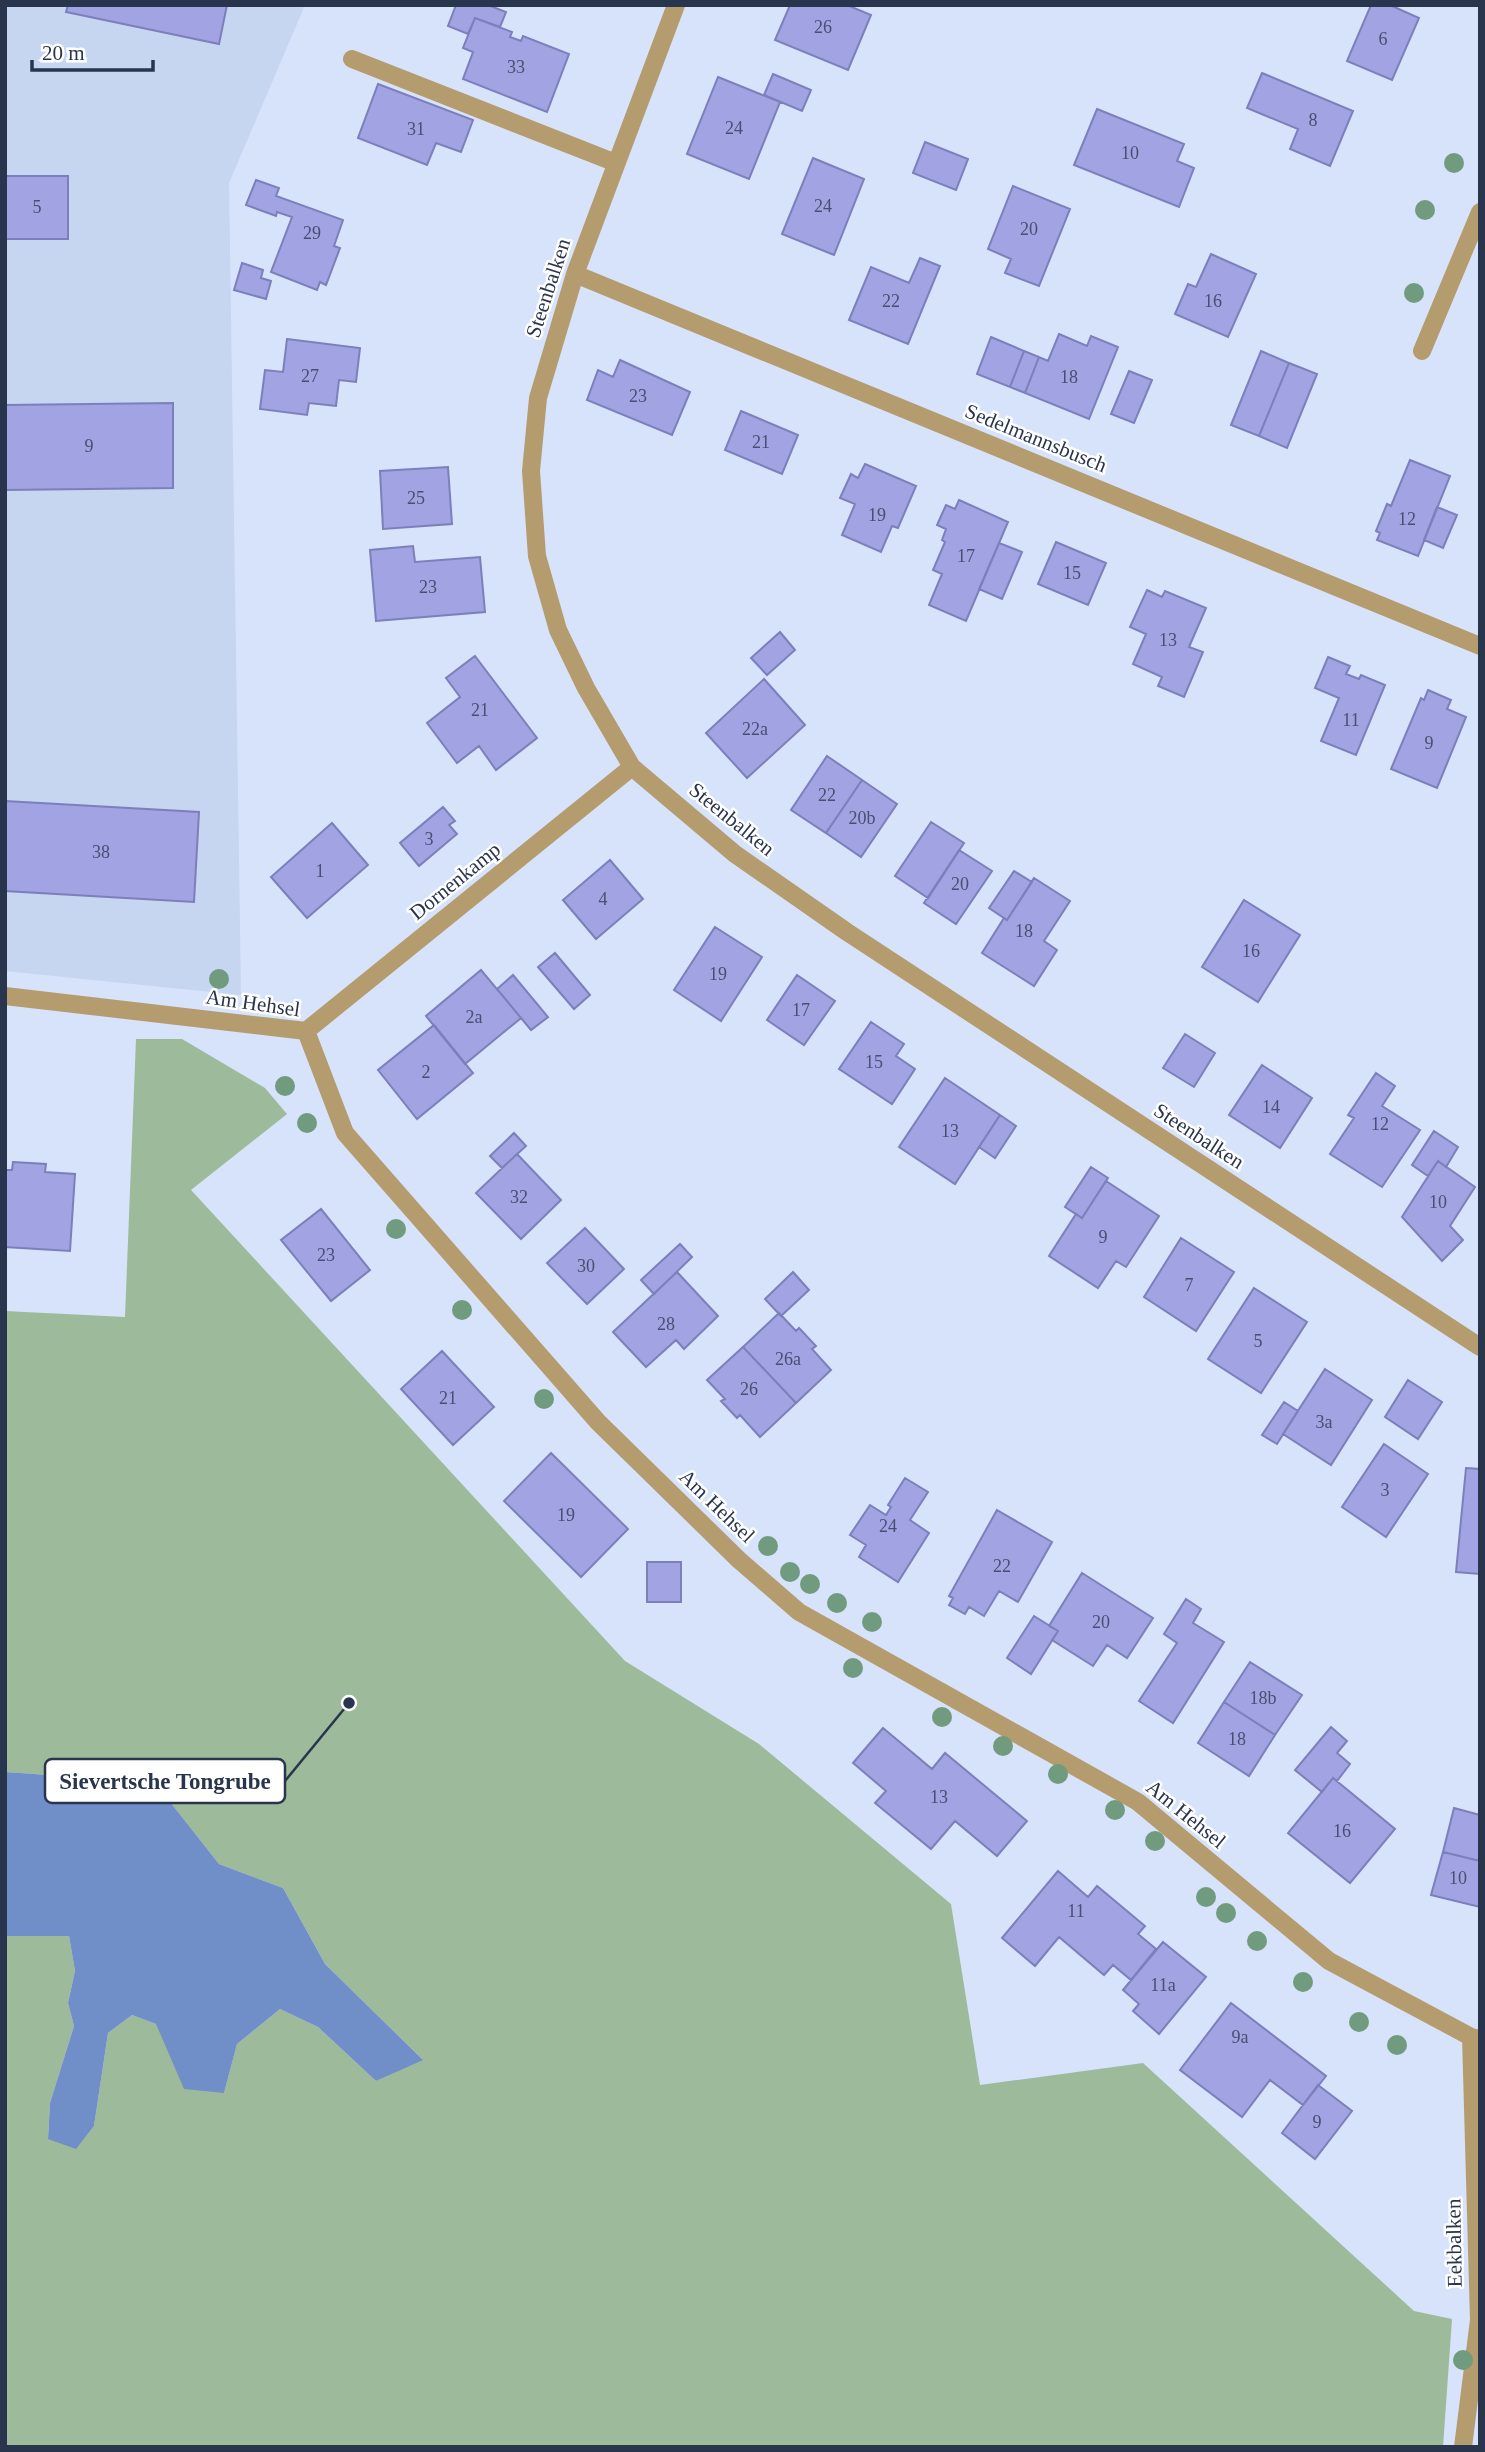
<svg xmlns="http://www.w3.org/2000/svg" width="1485" height="2452" font-family="'Times New Roman',serif">
	<style>
		.built { fill: #c6d5f0 }
		.green { fill: #9dbb9a }
		.water { fill: #708ec8 }
		.building { fill: #a1a3e2; stroke: #7d7fbb; stroke-width: 2 }
		.lines { fill: none; stroke-linecap: round; stroke-linejoin: round }
		.minor { stroke: #b59c6e; stroke-width: 18 }
		.tree { fill: #709b7f }
		.labels { text-anchor: middle; stroke-width: 5; stroke-linejoin: round; paint-order: stroke }
		.number-label { font-size: 18px; fill: #475072 }
		.street-label { font-size: 21px; fill: #29354d; stroke: #fff }
		.leader { fill: none; stroke: #29354d; stroke-width: 2.5 }
		.callout-dot { fill: #29354d; stroke: #fff; stroke-width: 2.5 }
		.callout { fill: #fff; stroke: #29354d; stroke-width: 2.5 }
		.callout-label { font-size: 23px; text-anchor: middle; font-weight: bold; fill: #29354d }
	</style>
	<rect width="100%" height="100%" fill="#d6e3fb"/>
	<path class="built" d="M 5,5 L 305,5 L 229,183 L 241,995 L 5,971 Z"/>
	<path class="green" d="M 136,1039 L 182,1039 L 265,1088 L 287,1114 L 191,1190 L 625,1661 L 759,1744 L 951,1904 L 980,2085 L 1143,2063 L 1414,2311 L 1452,2319 L 1443,2447 L 5,2447 L 5,1936 L 69,1936 L 75,1971 L 68,2003 L 74,2026 L 50,2103 L 48,2138 L 76,2148 L 94,2126 L 108,2033 L 132,2015 L 156,2024 L 224,2093 L 237,2044 L 280,2009 L 318,2027 L 376,2081 L 422,2059 L 325,1964 L 283,1888 L 219,1864 L 167,1798 L 122,1780 L 5,1772 L 5,1311 L 125,1317 Z"/>
	<path class="water" d="M 5,1772 L 122,1780 L 167,1798 L 219,1864 L 283,1888 L 325,1964 L 423,2060 L 376,2081 L 318,2027 L 280,2009 L 237,2044 L 224,2093 L 184,2089 L 156,2024 L 132,2015 L 108,2033 L 94,2126 L 76,2149 L 48,2139 L 50,2103 L 74,2026 L 68,2003 L 75,1971 L 69,1936 L 5,1936 Z"/>
	<path class="building" d="M 68,5 L 227,5 L 219,44 L 66,12 Z
		M 456,5 L 488,5 L 506,12 L 500,27 L 475,18 L 468,34 L 448,26 Z
		M 790,5 L 847,5 L 871,15 L 848,70 L 775,40 Z
		M 1371,5 L 1390,5 L 1419,18 L 1392,80 L 1347,61 Z
		M 475,18 L 512,32 L 510,37 L 521,41 L 523,36 L 569,54 L 547,112 L 463,79 L 473,52 L 463,48 Z
		M 1262,73 L 1353,111 L 1330,166 L 1290,149 L 1298,129 L 1247,108 Z
		M 773,74 L 811,90 L 802,111 L 764,95 Z
		M 718,77 L 780,102 L 749,179 L 687,154 Z
		M 378,84 L 473,120 L 461,152 L 436,143 L 427,165 L 358,138 Z
		M 1097,109 L 1184,144 L 1177,161 L 1194,168 L 1179,207 L 1074,165 Z
		M 925,142 L 968,159 L 956,190 L 913,173 Z
		M 813,158 L 864,179 L 834,255 L 782,234 Z
		M 5,176 L 68,176 L 68,239 L 5,239 Z
		M 256,180 L 279,188 L 276,196 L 343,220 L 334,246 L 340,248 L 326,285 L 320,282 L 317,290 L 271,272 L 292,217 L 277,212 L 276,216 L 246,205 Z
		M 1013,186 L 1070,209 L 1039,286 L 1005,273 L 1011,259 L 988,249 Z
		M 1211,254 L 1256,274 L 1228,337 L 1175,314 L 1188,284 L 1196,287 Z
		M 920,258 L 940,266 L 908,344 L 849,320 L 871,267 L 909,283 Z
		M 242,263 L 263,270 L 261,278 L 271,281 L 266,299 L 234,290 Z
		M 1059,334 L 1087,346 L 1091,336 L 1118,347 L 1089,419 L 1025,393 L 1039,357 L 1048,361 Z
		M 991,337 L 1024,351 L 1010,387 L 977,374 Z
		M 287,339 L 360,348 L 356,382 L 339,380 L 336,406 L 309,403 L 307,415 L 260,409 L 265,370 L 283,372 Z
		M 1024,351 L 1039,357 L 1025,393 L 1010,387 Z
		M 1261,351 L 1289,363 L 1259,436 L 1231,425 Z
		M 620,360 L 690,392 L 672,435 L 587,400 L 598,370 L 613,377 Z
		M 1289,363 L 1317,374 L 1287,448 L 1259,436 Z
		M 1129,371 L 1152,380 L 1134,423 L 1111,414 Z
		M 173,403 L 173,488 L 5,490 L 5,405 Z
		M 741,411 L 798,435 L 782,474 L 725,450 Z
		M 1410,460 L 1450,476 L 1418,556 L 1377,540 L 1380,533 L 1376,531 L 1387,504 L 1391,506 Z
		M 865,464 L 916,486 L 898,528 L 892,526 L 881,552 L 842,535 L 855,504 L 840,498 L 851,474 L 858,478 Z
		M 448,467 L 452,524 L 383,529 L 380,471 Z
		M 959,500 L 1008,522 L 966,621 L 929,605 L 942,574 L 933,570 L 945,542 L 942,540 L 946,529 L 937,525 L 946,505 L 955,509 Z
		M 1437,507 L 1457,515 L 1443,548 L 1424,540 Z
		M 1056,542 L 1106,563 L 1088,605 L 1038,584 Z
		M 999,543 L 1022,552 L 1002,599 L 979,589 Z
		M 413,546 L 415,562 L 480,557 L 485,612 L 376,621 L 370,550 Z
		M 1147,590 L 1162,597 L 1165,591 L 1206,608 L 1189,647 L 1203,652 L 1184,697 L 1158,686 L 1162,677 L 1133,664 L 1146,634 L 1130,627 Z
		M 780,632 L 795,650 L 767,675 L 751,658 Z
		M 475,656 L 537,738 L 496,770 L 479,746 L 457,763 L 427,723 L 460,697 L 446,678 Z
		M 1328,657 L 1350,666 L 1346,674 L 1359,679 L 1361,675 L 1385,685 L 1356,755 L 1321,741 L 1339,698 L 1315,688 Z
		M 764,679 L 805,725 L 747,778 L 706,733 Z
		M 1428,690 L 1451,700 L 1447,709 L 1466,717 L 1437,788 L 1391,769 L 1421,698 L 1424,700 Z
		M 827,756 L 862,780 L 826,833 L 791,810 Z
		M 862,780 L 897,804 L 861,857 L 826,833 Z
		M 5,801 L 199,812 L 194,902 L 5,891 Z
		M 443,807 L 455,821 L 449,825 L 457,834 L 419,866 L 400,843 Z
		M 931,822 L 964,843 L 928,898 L 895,876 Z
		M 332,823 L 368,865 L 307,918 L 271,877 Z
		M 959,850 L 992,871 L 956,924 L 924,903 Z
		M 610,860 L 643,899 L 596,939 L 563,900 Z
		M 1014,871 L 1032,882 L 1007,920 L 989,908 Z
		M 1034,878 L 1070,901 L 1044,941 L 1057,950 L 1034,986 L 982,953 L 1004,918 L 1007,920 Z
		M 1244,900 L 1300,935 L 1258,1002 L 1202,967 Z
		M 715,927 L 762,957 L 721,1021 L 674,990 Z
		M 555,953 L 590,995 L 574,1009 L 538,967 Z
		M 481,970 L 521,1018 L 465,1064 L 426,1016 Z
		M 513,975 L 548,1017 L 531,1030 L 497,989 Z
		M 797,975 L 835,1001 L 804,1045 L 767,1020 Z
		M 871,1022 L 904,1044 L 896,1056 L 915,1069 L 892,1104 L 839,1069 Z
		M 434,1025 L 473,1073 L 417,1119 L 378,1070 Z
		M 1185,1034 L 1215,1053 L 1194,1087 L 1163,1068 Z
		M 1262,1065 L 1312,1098 L 1280,1148 L 1229,1115 Z
		M 1376,1073 L 1395,1086 L 1382,1106 L 1420,1130 L 1382,1187 L 1330,1154 L 1354,1118 L 1348,1115 Z
		M 945,1078 L 1000,1115 L 955,1184 L 899,1147 Z
		M 1000,1115 L 1016,1126 L 995,1158 L 979,1147 Z
		M 1434,1131 L 1458,1147 L 1446,1167 L 1438,1161 L 1428,1176 L 1412,1165 Z
		M 514,1133 L 526,1146 L 502,1168 L 490,1156 Z
		M 517,1154 L 561,1200 L 521,1239 L 476,1193 Z
		M 1438,1161 L 1475,1187 L 1450,1226 L 1463,1240 L 1442,1261 L 1402,1217 Z
		M 13,1162 L 46,1164 L 45,1172 L 75,1174 L 70,1251 L 5,1247 L 5,1170 L 12,1170 Z
		M 1091,1167 L 1108,1178 L 1082,1218 L 1065,1207 Z
		M 1106,1181 L 1159,1216 L 1126,1267 L 1116,1261 L 1098,1288 L 1049,1256 L 1076,1214 L 1082,1218 Z
		M 321,1209 L 370,1270 L 331,1301 L 281,1240 Z
		M 585,1228 L 624,1269 L 587,1304 L 547,1263 Z
		M 1181,1238 L 1234,1272 L 1196,1331 L 1144,1297 Z
		M 680,1244 L 692,1257 L 654,1294 L 641,1280 Z
		M 677,1272 L 718,1316 L 684,1349 L 676,1340 L 646,1367 L 613,1332 Z
		M 793,1272 L 809,1290 L 781,1316 L 765,1299 Z
		M 1254,1288 L 1307,1322 L 1261,1393 L 1208,1359 Z
		M 779,1313 L 796,1331 L 799,1328 L 816,1346 L 812,1349 L 831,1370 L 796,1403 L 743,1347 Z
		M 743,1347 L 796,1403 L 760,1437 L 740,1415 L 737,1418 L 721,1401 L 725,1399 L 707,1380 Z
		M 442,1351 L 494,1407 L 453,1445 L 401,1389 Z
		M 1325,1369 L 1372,1400 L 1331,1465 L 1283,1434 Z
		M 1408,1380 L 1442,1402 L 1418,1439 L 1385,1417 Z
		M 1284,1402 L 1298,1411 L 1277,1444 L 1262,1435 Z
		M 1384,1444 L 1428,1474 L 1386,1537 L 1342,1507 Z
		M 551,1453 L 628,1529 L 581,1577 L 504,1501 Z
		M 1466,1468 L 1480,1469 L 1480,1574 L 1456,1572 Z
		M 905,1478 L 928,1492 L 910,1520 L 929,1533 L 898,1582 L 859,1557 L 866,1545 L 850,1535 L 870,1505 L 886,1515 L 891,1507 L 888,1505 Z
		M 997,1510 L 1052,1542 L 1018,1602 L 999,1591 L 984,1616 L 969,1607 L 965,1614 L 949,1605 L 953,1598 L 949,1596 Z
		M 647,1562 L 681,1562 L 681,1602 L 647,1602 Z
		M 1082,1573 L 1153,1618 L 1127,1658 L 1107,1645 L 1093,1666 L 1052,1640 L 1058,1631 L 1049,1626 Z
		M 1186,1599 L 1201,1609 L 1193,1623 L 1224,1642 L 1173,1723 L 1139,1701 L 1177,1643 L 1164,1634 Z
		M 1034,1616 L 1058,1631 L 1031,1674 L 1007,1658 Z
		M 1250,1662 L 1302,1695 L 1275,1735 L 1224,1702 Z
		M 1224,1702 L 1275,1735 L 1249,1776 L 1198,1743 Z
		M 1331,1727 L 1347,1741 L 1337,1753 L 1350,1764 L 1337,1781 L 1333,1778 L 1322,1792 L 1295,1770 Z
		M 883,1728 L 932,1769 L 945,1753 L 1027,1821 L 997,1856 L 955,1821 L 931,1849 L 875,1803 L 886,1791 L 853,1763 Z
		M 1333,1778 L 1395,1829 L 1350,1883 L 1288,1833 Z
		M 1454,1808 L 1480,1815 L 1480,1861 L 1443,1852 Z
		M 1443,1852 L 1480,1861 L 1480,1907 L 1431,1895 Z
		M 1058,1871 L 1088,1897 L 1097,1886 L 1145,1926 L 1138,1934 L 1156,1949 L 1131,1980 L 1113,1965 L 1104,1975 L 1059,1937 L 1035,1966 L 1002,1938 Z
		M 1163,1942 L 1206,1977 L 1159,2034 L 1133,2011 L 1139,2004 L 1123,1990 Z
		M 1231,2003 L 1326,2076 L 1303,2105 L 1270,2080 L 1242,2117 L 1180,2070 Z
		M 1318,2085 L 1352,2111 L 1315,2159 L 1282,2133 Z"/>
	<g class="lines">
		<path class="minor" d="M 676,5 L 575,274 L 538,398 L 531,471 L 537,556 L 558,630 L 586,688 L 632,767 L 735,854 L 847,932 L 1480,1347
			M 352,59 L 616,163
			M 575,274 L 1480,646
			M 1422,351 L 1480,212
			M 5,996 L 306,1031 L 345,1133 L 598,1422 L 739,1560 L 799,1612 L 1138,1802 L 1329,1961 L 1471,2037 L 1480,2039
			M 306,1031 L 632,767
			M 1463,2447 L 1479,2320 L 1471,2037"/>
	</g>
	<g class="tree">
		<circle cx="1454" cy="163" r="10"/>
		<circle cx="1425" cy="210" r="10"/>
		<circle cx="1414" cy="293" r="10"/>
		<circle cx="219" cy="979" r="10"/>
		<circle cx="285" cy="1086" r="10"/>
		<circle cx="307" cy="1123" r="10"/>
		<circle cx="396" cy="1229" r="10"/>
		<circle cx="462" cy="1310" r="10"/>
		<circle cx="544" cy="1399" r="10"/>
		<circle cx="768" cy="1546" r="10"/>
		<circle cx="790" cy="1572" r="10"/>
		<circle cx="810" cy="1584" r="10"/>
		<circle cx="837" cy="1603" r="10"/>
		<circle cx="872" cy="1622" r="10"/>
		<circle cx="853" cy="1668" r="10"/>
		<circle cx="942" cy="1717" r="10"/>
		<circle cx="1003" cy="1746" r="10"/>
		<circle cx="1058" cy="1774" r="10"/>
		<circle cx="1115" cy="1810" r="10"/>
		<circle cx="1155" cy="1841" r="10"/>
		<circle cx="1206" cy="1897" r="10"/>
		<circle cx="1226" cy="1913" r="10"/>
		<circle cx="1257" cy="1941" r="10"/>
		<circle cx="1303" cy="1982" r="10"/>
		<circle cx="1359" cy="2022" r="10"/>
		<circle cx="1397" cy="2045" r="10"/>
		<circle cx="1463" cy="2360" r="10"/>
	</g>
	<g class="labels">
		<g class="number-label">
			<text x="823" y="33">26</text>
			<text x="1383" y="45">6</text>
			<text x="516" y="73">33</text>
			<text x="1313" y="126">8</text>
			<text x="734" y="134">24</text>
			<text x="416" y="135">31</text>
			<text x="1130" y="159">10</text>
			<text x="823" y="212">24</text>
			<text x="37" y="213">5</text>
			<text x="1029" y="235">20</text>
			<text x="312" y="239">29</text>
			<text x="891" y="307">22</text>
			<text x="1213" y="307">16</text>
			<text x="310" y="382">27</text>
			<text x="1069" y="383">18</text>
			<text x="638" y="402">23</text>
			<text x="761" y="448">21</text>
			<text x="89" y="452">9</text>
			<text x="416" y="504">25</text>
			<text x="877" y="521">19</text>
			<text x="1407" y="525">12</text>
			<text x="966" y="562">17</text>
			<text x="1072" y="579">15</text>
			<text x="428" y="593">23</text>
			<text x="1168" y="646">13</text>
			<text x="480" y="716">21</text>
			<text x="1351" y="726">11</text>
			<text x="755" y="735">22a</text>
			<text x="1429" y="749">9</text>
			<text x="827" y="801">22</text>
			<text x="862" y="824">20b</text>
			<text x="429" y="845">3</text>
			<text x="101" y="858">38</text>
			<text x="320" y="877">1</text>
			<text x="960" y="890">20</text>
			<text x="603" y="905">4</text>
			<text x="1024" y="937">18</text>
			<text x="1251" y="957">16</text>
			<text x="718" y="980">19</text>
			<text x="801" y="1016">17</text>
			<text x="474" y="1023">2a</text>
			<text x="874" y="1068">15</text>
			<text x="426" y="1078">2</text>
			<text x="1271" y="1113">14</text>
			<text x="1380" y="1130">12</text>
			<text x="950" y="1137">13</text>
			<text x="519" y="1203">32</text>
			<text x="1438" y="1208">10</text>
			<text x="1103" y="1243">9</text>
			<text x="326" y="1261">23</text>
			<text x="586" y="1272">30</text>
			<text x="1189" y="1291">7</text>
			<text x="666" y="1330">28</text>
			<text x="1258" y="1347">5</text>
			<text x="788" y="1365">26a</text>
			<text x="749" y="1395">26</text>
			<text x="448" y="1404">21</text>
			<text x="1324" y="1428">3a</text>
			<text x="1385" y="1496">3</text>
			<text x="566" y="1521">19</text>
			<text x="888" y="1532">24</text>
			<text x="1002" y="1572">22</text>
			<text x="1101" y="1628">20</text>
			<text x="1263" y="1704">18b</text>
			<text x="1237" y="1745">18</text>
			<text x="939" y="1803">13</text>
			<text x="1342" y="1837">16</text>
			<text x="1458" y="1884">10</text>
			<text x="1076" y="1917">11</text>
			<text x="1163" y="1991">11a</text>
			<text x="1240" y="2043">9a</text>
			<text x="1317" y="2128">9</text>
		</g>
		<g class="street-label">
			<text transform="translate(548 288) rotate(-72)" y="7">Steenbalken</text>
			<text transform="translate(1036 438) rotate(22)" y="7">Sedelmannsbusch</text>
			<text transform="translate(732 819) rotate(39)" y="7">Steenbalken</text>
			<text transform="translate(455 881) rotate(-39)" y="7">Dornenkamp</text>
			<text transform="translate(253 1003) rotate(8)" y="7">Am Hehsel</text>
			<text transform="translate(1199 1136) rotate(33)" y="7">Steenbalken</text>
			<text transform="translate(717 1506) rotate(44)" y="7">Am Hehsel</text>
			<text transform="translate(1186 1814) rotate(39)" y="7">Am Hehsel</text>
			<text transform="translate(1454 2243) rotate(-91)" y="7">Eekbalken</text>
		</g>
	</g>
	<path class="leader" d="M349 1703L285 1781"/>
	<circle class="callout-dot" cx="349" cy="1703" r="7"/>
	<rect class="callout" x="45" y="1759" width="240" height="44" rx="7"/>
	<g class="callout-label">
		<text x="165" y="1789">Sievertsche Tongrube</text>
	</g>
	<rect width="1485" height="2452" fill="none" stroke="#29354d" stroke-width="14"/>
	<path d="M32 60v10h121v-10" fill="none" stroke="#29354d" stroke-width="3.5"/>
	<text x="42" y="60" font-size="21" fill="#29354d" stroke="#ffffff" stroke-width="5" paint-order="stroke">20 m</text>
</svg>
